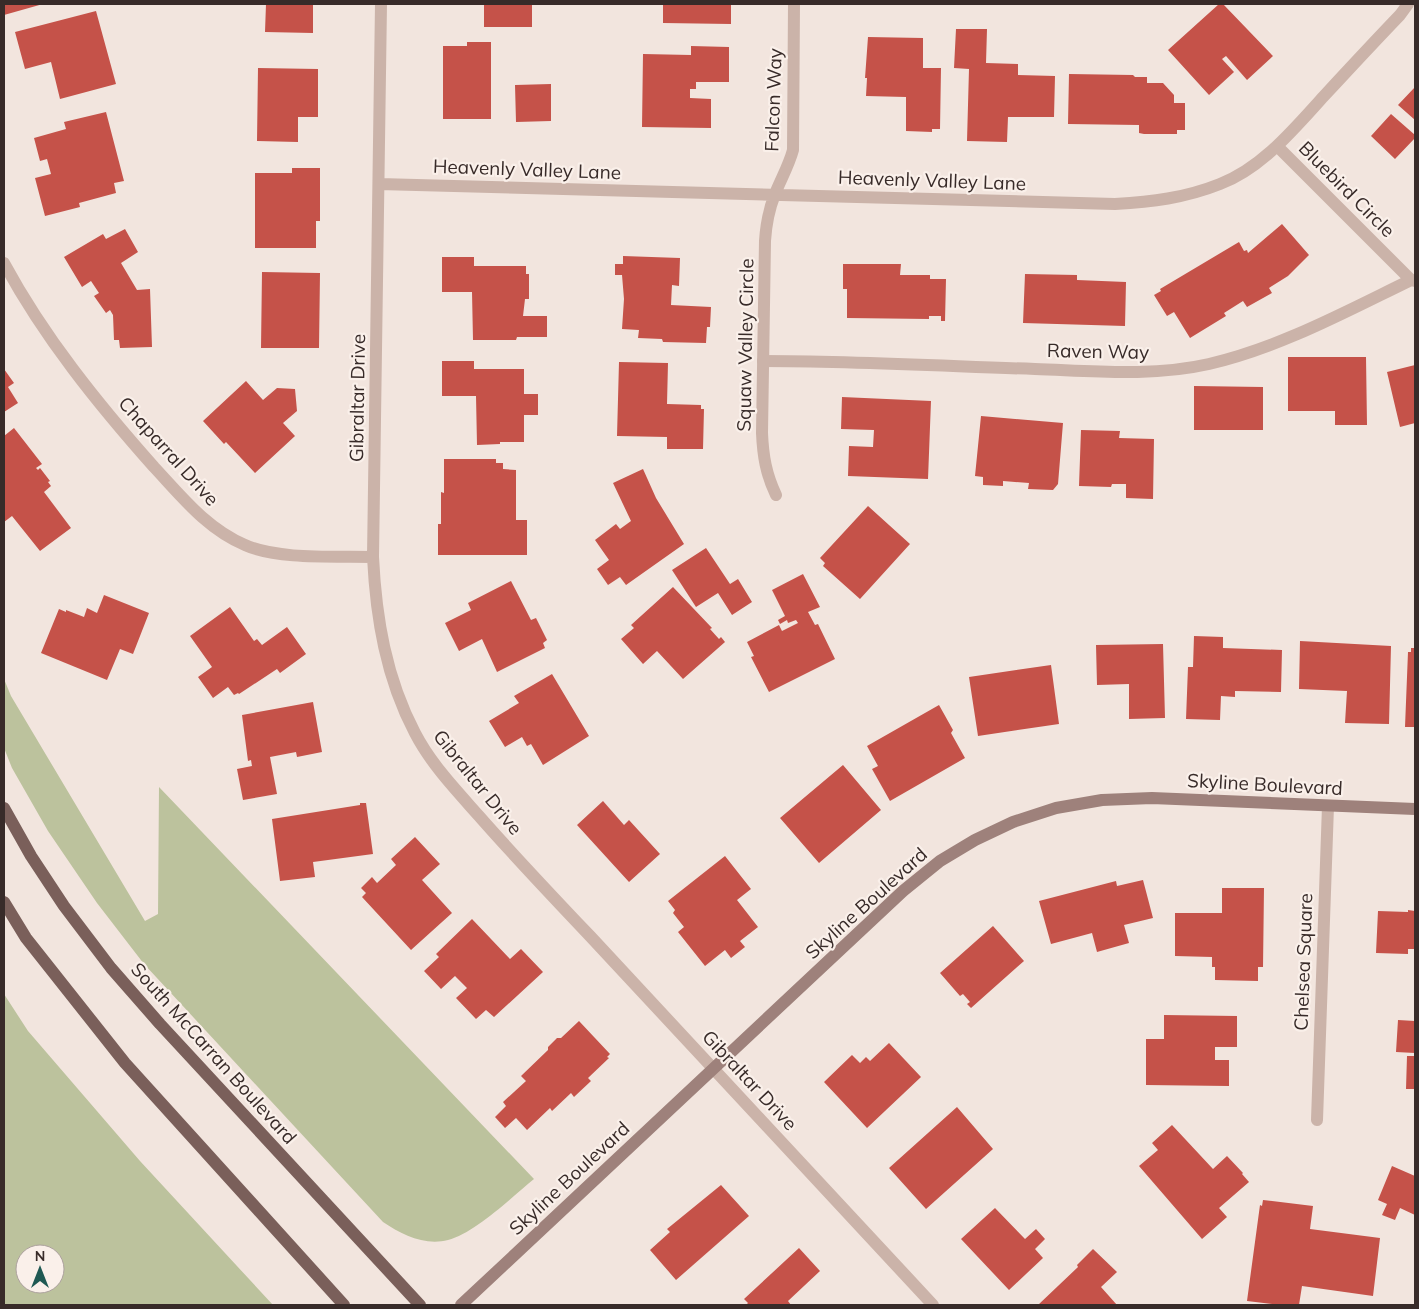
<svg xmlns="http://www.w3.org/2000/svg" width="1419" height="1309" font-family="Mulish,sans-serif">
	<style>
		.green { fill: #bcc29d; fill-rule: evenodd }
		.building { fill: #c55249 }
		.lines { fill: none; stroke-linecap: round; stroke-linejoin: round }
		.lane { stroke: #cbb3a9; stroke-width: 12 }
		.street { stroke: #cbb3a9; stroke-width: 12 }
		.secondary { stroke: #9e817b; stroke-width: 12 }
		.primary { stroke: #7a5f5a; stroke-width: 12 }
		.labels { text-anchor: middle; stroke-width: 4.5; stroke-linejoin: round; paint-order: stroke }
		.street-label { font-size: 19px; fill: #382b29; stroke: #faf0ea }
	</style>
	<rect width="100%" height="100%" fill="#f2e5de"/>
	<path class="green" d="M 4,679 L 11,696 L 145,921 L 158,914 L 159,787 L 534,1179 C 512,1197 475,1233 448,1240 C 425,1246 402,1235 383,1222 L 144,964 L 97,903 L 48,831 L 12,768 L 4,748 Z
		M 4,994 L 28,1031 L 140,1161 L 273,1305 L 4,1305 ZM 25,1254 L 55,1254 L 55,1284 L 25,1284 Z"/>
	<path class="building" d="M 4,4 L 43,4 L 4,15 Z
		M 266,4 L 313,4 L 313,33 L 265,32 Z
		M 484,4 L 532,4 L 532,27 L 484,27 Z
		M 663,4 L 731,4 L 731,24 L 663,23 Z
		M 1219,4 L 1223,4 L 1273,56 L 1247,80 L 1226,56 L 1222,59 L 1234,72 L 1209,95 L 1168,50 Z
		M 96,11 L 116,84 L 60,99 L 51,62 L 25,69 L 15,32 Z
		M 956,29 L 987,29 L 986,63 L 1018,64 L 1018,75 L 1055,76 L 1054,117 L 1008,117 L 1007,142 L 967,141 L 969,69 L 954,68 Z
		M 868,37 L 923,38 L 923,68 L 941,68 L 940,129 L 932,129 L 932,132 L 906,131 L 906,97 L 866,96 L 867,78 L 865,78 Z
		M 467,42 L 491,42 L 491,119 L 443,119 L 443,46 L 467,46 Z
		M 691,46 L 729,47 L 729,82 L 696,82 L 696,89 L 690,89 L 690,98 L 711,99 L 711,128 L 642,127 L 643,54 L 691,55 Z
		M 258,68 L 318,69 L 318,117 L 298,117 L 298,142 L 257,141 Z
		M 1069,74 L 1133,75 L 1135,77 L 1147,77 L 1147,83 L 1163,83 L 1174,95 L 1174,103 L 1185,103 L 1185,130 L 1177,130 L 1177,134 L 1144,134 L 1139,133 L 1139,125 L 1068,124 Z
		M 551,84 L 551,121 L 516,122 L 515,85 Z
		M 1415,87 L 1415,120 L 1398,105 Z
		M 106,112 L 124,181 L 114,183 L 116,193 L 79,203 L 80,207 L 45,216 L 35,178 L 51,174 L 47,159 L 40,161 L 34,138 L 66,129 L 64,122 Z
		M 1391,114 L 1415,135 L 1415,138 L 1395,159 L 1371,136 Z
		M 292,168 L 320,168 L 320,221 L 316,221 L 316,248 L 255,248 L 255,173 L 292,173 Z
		M 1282,224 L 1309,255 L 1288,276 L 1269,288 L 1272,293 L 1247,307 L 1243,301 L 1224,313 L 1226,316 L 1190,338 L 1174,312 L 1167,316 L 1154,295 L 1161,291 L 1160,289 L 1239,242 L 1244,251 L 1247,250 L 1248,253 Z
		M 125,229 L 138,252 L 121,263 L 137,290 L 150,289 L 152,347 L 120,348 L 119,340 L 114,340 L 113,315 L 110,310 L 106,313 L 94,296 L 99,293 L 91,281 L 82,287 L 64,257 L 103,234 L 106,239 Z
		M 623,256 L 680,258 L 679,286 L 672,285 L 671,305 L 711,307 L 710,327 L 707,327 L 706,343 L 663,342 L 662,339 L 638,338 L 639,330 L 622,329 L 624,299 L 622,275 L 615,275 L 615,264 L 623,264 Z
		M 442,257 L 474,257 L 474,266 L 526,266 L 526,274 L 529,274 L 529,299 L 525,299 L 523,316 L 547,316 L 547,337 L 517,337 L 516,340 L 473,340 L 472,292 L 442,292 Z
		M 843,264 L 901,264 L 900,275 L 930,275 L 930,279 L 946,279 L 945,321 L 941,321 L 941,316 L 929,316 L 929,319 L 847,318 L 847,289 L 843,289 Z
		M 262,272 L 320,273 L 319,348 L 261,348 Z
		M 1025,274 L 1077,275 L 1077,280 L 1126,282 L 1125,326 L 1023,323 Z
		M 1288,357 L 1366,357 L 1367,425 L 1335,425 L 1335,411 L 1288,411 Z
		M 442,361 L 474,361 L 474,369 L 524,369 L 524,394 L 538,394 L 538,415 L 524,415 L 524,442 L 500,442 L 500,444 L 477,445 L 476,396 L 442,396 Z
		M 619,362 L 668,363 L 667,404 L 701,405 L 701,409 L 704,409 L 703,449 L 667,449 L 667,437 L 617,436 Z
		M 1415,365 L 1415,423 L 1400,427 L 1387,372 Z
		M 4,369 L 14,383 L 8,387 L 18,403 L 4,412 Z
		M 246,381 L 263,400 L 277,388 L 295,389 L 297,411 L 283,423 L 295,436 L 255,473 L 226,442 L 224,444 L 203,421 Z
		M 1194,386 L 1263,387 L 1263,430 L 1194,430 Z
		M 842,397 L 931,401 L 928,479 L 848,476 L 849,446 L 873,447 L 874,430 L 841,429 Z
		M 981,416 L 1063,423 L 1058,484 L 1053,490 L 1028,489 L 1029,483 L 1003,481 L 1003,486 L 983,485 L 983,477 L 975,476 Z
		M 14,428 L 42,464 L 36,468 L 38,470 L 40,468 L 50,481 L 48,482 L 51,486 L 44,492 L 71,528 L 40,551 L 12,516 L 4,522 L 4,436 Z
		M 1081,430 L 1120,431 L 1119,438 L 1154,439 L 1153,499 L 1126,498 L 1126,484 L 1112,484 L 1111,487 L 1079,486 Z
		M 444,459 L 496,459 L 496,463 L 503,463 L 503,469 L 516,470 L 516,520 L 527,520 L 527,555 L 438,555 L 438,524 L 441,524 L 441,492 L 444,493 Z
		M 643,469 L 656,498 L 684,544 L 626,585 L 620,577 L 608,585 L 597,569 L 609,560 L 595,540 L 616,524 L 620,529 L 631,521 L 613,483 Z
		M 868,506 L 910,544 L 860,599 L 823,566 L 825,563 L 820,558 Z
		M 706,548 L 730,584 L 738,579 L 752,602 L 732,615 L 718,593 L 696,607 L 672,570 Z
		M 803,574 L 820,607 L 808,612 L 815,625 L 818,624 L 835,659 L 769,692 L 751,657 L 754,656 L 747,642 L 779,625 L 782,631 L 798,623 L 796,620 L 788,623 L 787,620 L 780,624 L 778,620 L 785,616 L 772,590 Z
		M 511,581 L 531,620 L 536,618 L 547,640 L 543,643 L 545,648 L 497,672 L 482,639 L 459,651 L 445,623 L 471,610 L 468,603 Z
		M 673,587 L 712,628 L 710,629 L 719,639 L 721,637 L 725,642 L 683,679 L 657,651 L 643,664 L 621,639 L 634,628 L 631,625 Z
		M 104,595 L 149,613 L 133,654 L 120,649 L 107,680 L 41,653 L 59,609 L 66,612 L 66,610 L 84,617 L 87,608 L 97,613 Z
		M 230,607 L 254,641 L 257,639 L 262,645 L 287,627 L 306,654 L 280,673 L 277,669 L 239,694 L 238,693 L 234,695 L 228,687 L 213,698 L 198,677 L 212,667 L 190,636 Z
		M 1194,636 L 1223,637 L 1223,648 L 1282,650 L 1281,692 L 1235,691 L 1235,697 L 1221,696 L 1220,720 L 1186,719 L 1188,667 L 1193,667 Z
		M 1300,641 L 1391,646 L 1389,724 L 1345,723 L 1347,691 L 1299,689 Z
		M 1163,644 L 1165,718 L 1129,719 L 1129,684 L 1097,685 L 1096,645 Z
		M 1411,648 L 1415,648 L 1415,727 L 1405,727 L 1408,652 L 1411,652 Z
		M 1051,665 L 1059,724 L 978,736 L 969,677 Z
		M 552,674 L 589,736 L 543,765 L 531,744 L 527,746 L 522,737 L 505,747 L 489,721 L 519,703 L 514,696 Z
		M 313,702 L 322,752 L 297,757 L 296,752 L 270,757 L 277,794 L 243,800 L 237,769 L 252,766 L 251,760 L 248,761 L 242,715 Z
		M 939,705 L 953,730 L 951,733 L 965,758 L 890,801 L 872,769 L 878,766 L 867,746 Z
		M 843,765 L 881,810 L 819,863 L 780,818 Z
		M 603,801 L 624,825 L 629,820 L 660,854 L 629,882 L 577,825 Z
		M 360,803 L 366,803 L 373,854 L 313,862 L 315,877 L 280,881 L 272,819 L 360,805 Z
		M 415,837 L 440,864 L 422,880 L 452,913 L 411,950 L 362,897 L 366,893 L 361,888 L 372,877 L 377,883 L 396,865 L 391,859 Z
		M 725,856 L 751,889 L 737,900 L 758,927 L 740,941 L 745,947 L 731,958 L 725,950 L 705,966 L 678,932 L 684,927 L 673,913 L 675,910 L 668,901 Z
		M 1143,880 L 1153,918 L 1124,925 L 1129,943 L 1097,952 L 1092,933 L 1051,944 L 1039,901 L 1116,881 L 1117,886 Z
		M 1222,888 L 1264,888 L 1263,967 L 1258,967 L 1258,981 L 1215,980 L 1215,967 L 1212,967 L 1212,957 L 1175,956 L 1175,913 L 1222,913 Z
		M 1408,910 L 1415,911 L 1415,949 L 1408,949 L 1408,954 L 1376,953 L 1378,911 L 1408,912 Z
		M 472,919 L 510,959 L 521,949 L 543,972 L 494,1017 L 486,1010 L 476,1019 L 456,998 L 467,988 L 455,976 L 441,989 L 424,971 L 439,957 L 436,954 Z
		M 993,926 L 1024,961 L 971,1008 L 967,1004 L 970,1002 L 963,994 L 960,996 L 940,973 Z
		M 1164,1015 L 1237,1016 L 1237,1047 L 1215,1047 L 1215,1060 L 1229,1060 L 1229,1086 L 1146,1085 L 1146,1039 L 1164,1039 Z
		M 1398,1020 L 1415,1021 L 1415,1053 L 1396,1052 Z
		M 579,1021 L 610,1054 L 607,1057 L 609,1058 L 588,1078 L 591,1081 L 574,1097 L 571,1093 L 552,1111 L 550,1108 L 527,1130 L 516,1118 L 505,1128 L 495,1117 L 506,1106 L 503,1102 L 526,1081 L 521,1076 L 548,1050 L 548,1047 L 557,1038 L 561,1038 Z
		M 889,1043 L 921,1077 L 867,1128 L 824,1082 L 852,1055 L 860,1063 L 866,1057 L 870,1061 Z
		M 1407,1056 L 1415,1056 L 1415,1089 L 1406,1089 Z
		M 957,1107 L 993,1149 L 926,1209 L 889,1168 Z
		M 1172,1125 L 1213,1169 L 1227,1156 L 1243,1173 L 1242,1174 L 1249,1182 L 1219,1208 L 1227,1217 L 1202,1239 L 1139,1166 L 1158,1150 L 1152,1143 Z
		M 1392,1166 L 1415,1176 L 1415,1215 L 1400,1208 L 1395,1220 L 1382,1215 L 1387,1204 L 1378,1200 Z
		M 721,1185 L 749,1216 L 676,1280 L 650,1250 L 670,1232 L 667,1229 Z
		M 1263,1200 L 1313,1206 L 1310,1229 L 1380,1238 L 1373,1296 L 1302,1286 L 1299,1305 L 1281,1305 L 1247,1301 L 1260,1205 L 1262,1206 Z
		M 995,1208 L 1025,1239 L 1036,1229 L 1045,1239 L 1035,1249 L 1043,1258 L 1009,1290 L 961,1239 Z
		M 799,1248 L 820,1271 L 788,1301 L 791,1305 L 746,1305 L 748,1303 L 744,1299 Z
		M 1093,1249 L 1117,1272 L 1101,1287 L 1117,1305 L 1038,1305 L 1078,1267 L 1077,1265 Z"/>
	<g class="lines">
		<path class="lane" d="M 763,361 C 854,361 945,366 1035,369 C 1093,371 1152,377 1209,364 C 1281,347 1345,312 1411,280 L 1415,281"/>
		<path class="street" d="M 381,4 L 373,557 C 376,618 386,678 415,733 C 431,764 456,790 479,816 C 515,857 552,896 590,936 C 704,1059 819,1182 933,1305
			M 1277,146 L 1411,280
			M 379,184 L 1115,204 C 1151,202 1185,198 1220,184 C 1262,168 1294,129 1324,96 C 1349,69 1374,42 1400,15 L 1408,4
			M 4,263 C 44,337 98,404 154,467 C 182,497 207,529 245,545 C 278,560 336,556 373,557
			M 776,495 C 766,474 763,456 762,433 L 765,241 C 766,225 769,209 775,194 C 781,179 789,165 793,150 L 794,4
			M 1317,1120 L 1328,806"/>
		<path class="secondary" d="M 461,1305 L 903,891 L 940,861 L 975,840 L 1013,822 L 1056,808 L 1102,800 L 1152,798 L 1415,809"/>
		<path class="primary" d="M 4,808 L 31,856 L 64,906 L 111,968 L 160,1024 L 420,1305
			M 4,902 L 26,938 L 125,1063 L 344,1305"/>
	</g>
	<g class="labels">
		<g class="street-label">
			<text transform="translate(773 100) rotate(-88)" y="7">Falcon Way</text>
			<text transform="translate(527 169) rotate(2)" y="7">Heavenly Valley Lane</text>
			<text transform="translate(932 180) rotate(2)" y="7">Heavenly Valley Lane</text>
			<text transform="translate(1347 189) rotate(45)" y="7">Bluebird Circle</text>
			<text transform="translate(745 345) rotate(-89)" y="7">Squaw Valley Circle</text>
			<text transform="translate(1098 351) rotate(1)" y="7">Raven Way</text>
			<text transform="translate(357 398) rotate(-89)" y="7">Gibraltar Drive</text>
			<text transform="translate(169 451) rotate(48)" y="7">Chaparral Drive</text>
			<text transform="translate(478 782) rotate(51)" y="7">Gibraltar Drive</text>
			<text transform="translate(1265 784) rotate(3)" y="7">Skyline Boulevard</text>
			<text transform="translate(866 903) rotate(-42)" y="7">Skyline Boulevard</text>
			<text transform="translate(1303 962) rotate(-88)" y="7">Chelsea Square</text>
			<text transform="translate(214 1053) rotate(48)" y="7">South McCarran Boulevard</text>
			<text transform="translate(750 1080) rotate(47)" y="7">Gibraltar Drive</text>
			<text transform="translate(569 1178) rotate(-43)" y="7">Skyline Boulevard</text>
		</g>
	</g>
	<rect width="1419" height="1309" fill="none" stroke="#382b29" stroke-width="10"/>
	<g transform="translate(40 1269)"><circle r="24" fill="#faf0ea" stroke="#aca19d"/>
	<path d="M0-4L9 19L0 12L-9 19Z" fill="#1f5953"/>
	<text y="-8" font-size="14" font-weight="bold" text-anchor="middle" fill="#382b29">N</text>
	</g>
</svg>
